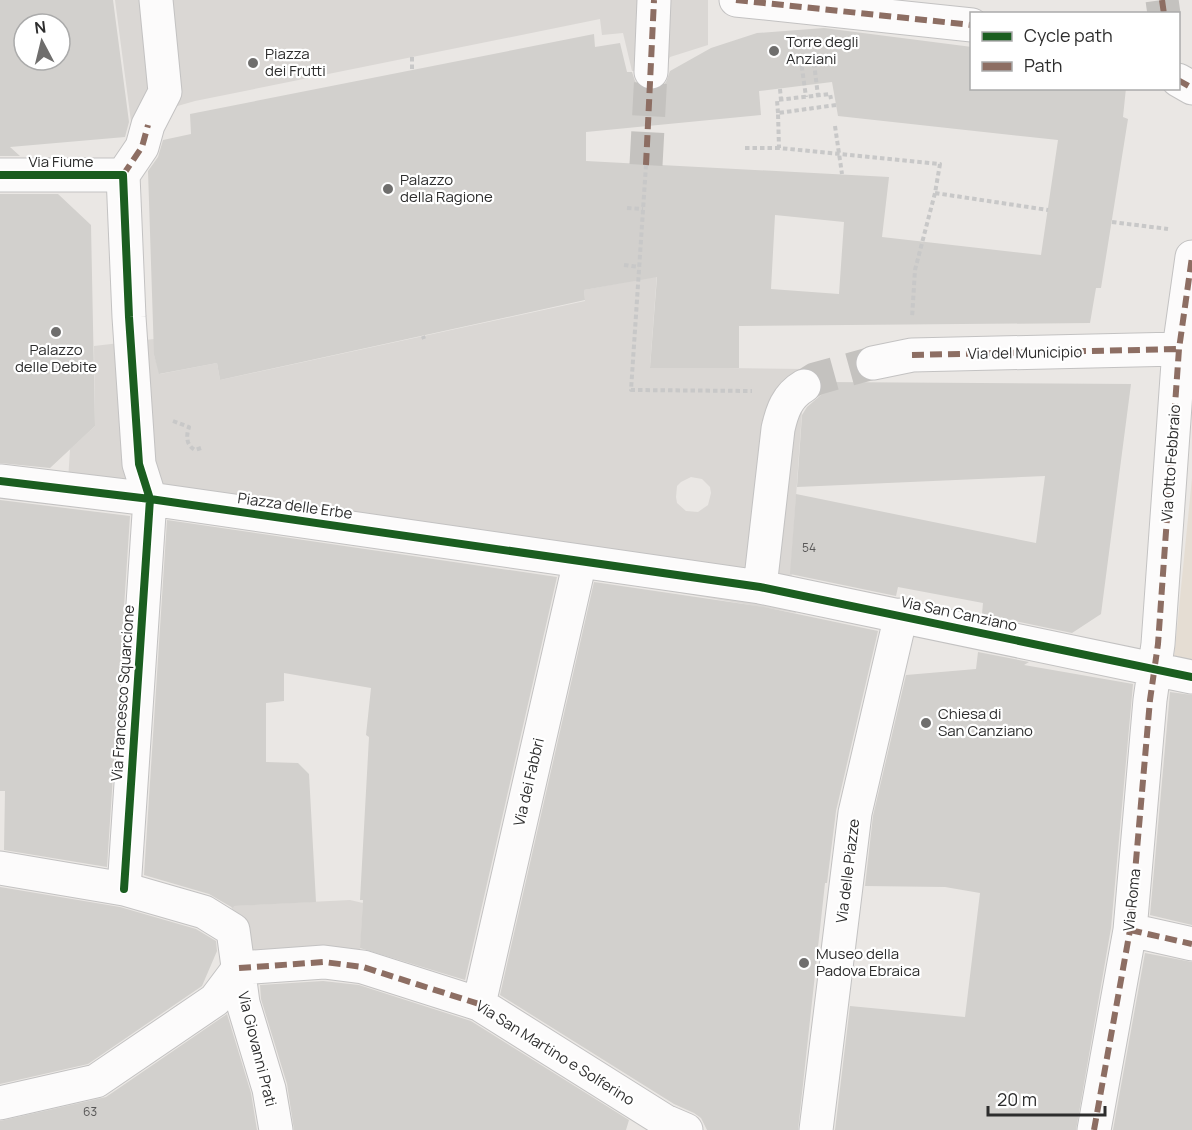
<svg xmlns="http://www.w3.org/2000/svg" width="1192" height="1130" font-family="Manrope,sans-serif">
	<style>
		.education { fill: #e5ddd3 }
		.plaza { fill: #dad7d4; fill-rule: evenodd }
		.building { fill: #d2d0cd; fill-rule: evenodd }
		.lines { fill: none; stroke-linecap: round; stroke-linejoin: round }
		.street-tunnel { stroke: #c4c2bf; stroke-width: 33; stroke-dasharray: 33 16; stroke-linecap: butt }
		.street-casing { stroke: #c3c2c2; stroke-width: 35 }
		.path { stroke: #c8c8c8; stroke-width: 4; stroke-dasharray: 4.5 3; stroke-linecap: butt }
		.street { stroke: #fcfbfb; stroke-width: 33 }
		.quiet { stroke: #8d6e63; stroke-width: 6; stroke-dasharray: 12 6; stroke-linecap: butt }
		.cycleway-casing { stroke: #fff; stroke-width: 11 }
		.cycleway { stroke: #1b5e20; stroke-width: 8 }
		.poi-dot { fill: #6f6e6d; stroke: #fff; stroke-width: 2 }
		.labels { text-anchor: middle; stroke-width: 4.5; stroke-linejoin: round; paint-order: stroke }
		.number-label { font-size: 12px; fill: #575656 }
		.poi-label { font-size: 15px; fill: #2d2d2d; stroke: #fff; text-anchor: start }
		.street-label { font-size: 15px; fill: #2d2d2d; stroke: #fff }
	</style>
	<rect width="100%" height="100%" fill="#eae7e4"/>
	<path class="education" d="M 1192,478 L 1192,661 L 1174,658 Z"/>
	<path class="plaza" d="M 115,0 L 708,0 L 708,45 L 670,57 L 664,69 L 632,71 L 623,33 L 602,35 L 600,19 L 195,101 L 167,109 L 132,129 Z
		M 665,166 L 650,367 L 805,369 L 791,568 L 796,613 L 577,575 L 67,498 L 70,449 L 95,426 L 94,346 L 154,339 L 154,355 L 160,374 L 217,363 L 220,380 L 585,301 L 584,290 L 626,282 ZM 691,477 L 702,479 L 710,487 L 711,493 L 708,505 L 698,512 L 686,511 L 677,503 L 676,497 L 677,486 L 681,482 Z
		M 350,900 L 363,903 L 360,954 L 306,973 L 248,987 L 238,927 L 231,906 Z"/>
	<path class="building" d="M 0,0 L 113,0 L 129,122 L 125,137 L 10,147 L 20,156 L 0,156 ZM 24,24 L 60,24 L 60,60 L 24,60 Z
		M 824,28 L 972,47 L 972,88 L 1126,88 L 1123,117 L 1128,119 L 1101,288 L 1096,288 L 1090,323 L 739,326 L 739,368 L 650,368 L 657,277 L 584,290 L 585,300 L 220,380 L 217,363 L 159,374 L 154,355 L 148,171 L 158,157 L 163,140 L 191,134 L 190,114 L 594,34 L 595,47 L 620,43 L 627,72 L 632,72 L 635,81 L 640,87 L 651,91 L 659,89 L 666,82 L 670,71 L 711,48 L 757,33 ZM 832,82 L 838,116 L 1058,140 L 1041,255 L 882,237 L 889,177 L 586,161 L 586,132 L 761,115 L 759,91 ZM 775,215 L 844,222 L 839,294 L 771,289 Z
		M 0,194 L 58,194 L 91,225 L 95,426 L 50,468 L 0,463 Z
		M 822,382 L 1131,384 L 1101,614 L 1072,633 L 982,614 L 983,603 L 898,587 L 896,596 L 790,574 L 796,494 L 1036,543 L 1045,476 L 797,487 L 802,415 L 807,407 L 821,395 Z
		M 0,500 L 130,516 L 107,867 L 4,850 L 5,791 L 0,791 Z
		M 167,520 L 557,577 L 465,980 L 360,948 L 363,900 L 360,900 L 369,737 L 366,735 L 371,688 L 284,673 L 284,701 L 266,703 L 266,762 L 298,763 L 309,774 L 316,902 L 234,906 L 233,908 L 209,894 L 144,875 Z
		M 594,582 L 764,607 L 878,631 L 836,811 L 827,883 L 825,883 L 798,1130 L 707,1130 L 701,1118 L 694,1113 L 674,1104 L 500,995 Z
		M 978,652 L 1029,662 L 1024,665 L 1133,684 L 1111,928 L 1076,1130 L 835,1130 L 850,1006 L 965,1017 L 980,893 L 945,887 L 865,886 L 873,816 L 906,675 L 976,669 Z
		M 1170,692 L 1192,695 L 1192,925 L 1150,915 Z
		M 0,887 L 120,907 L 196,929 L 216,941 L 217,951 L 202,986 L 88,1064 L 0,1084 Z
		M 1145,953 L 1192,962 L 1192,1130 L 1113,1130 Z
		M 323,981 L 359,985 L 471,1021 L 629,1120 L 626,1130 L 294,1130 L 287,1084 L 261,999 L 260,985 Z
		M 227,1014 L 251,1093 L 257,1130 L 0,1130 L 0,1121 L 106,1097 Z"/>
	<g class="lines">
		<path class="street-tunnel" d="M 1162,0 L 1164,14
			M 646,165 L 651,72
			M 804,386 L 815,379 L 873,363"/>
		<g class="street-casing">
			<path id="street" d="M 736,0 L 972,25
				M 651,72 L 654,0
				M 1178,80 L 1192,88
				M 0,175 L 123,175
				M 123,175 L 129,317 L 139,464 L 150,499 L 124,889
				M 123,175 L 142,147 L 148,125 L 165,92 L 156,0
				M 873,363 L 912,355 L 1179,349
				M 0,481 L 150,499 L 760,587 L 1192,677
				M 760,587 L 778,429 C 782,411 787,396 804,386
				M 0,868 L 124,889 L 204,912 L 233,930 L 243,1003 L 269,1089 L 276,1130
				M 1130,930 L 1192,944
				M 479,1004 L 580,561
				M 0,1103 L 96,1081 L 215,1000 L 239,968 L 324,962 L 363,967 L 479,1004 L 665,1121 L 686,1130
				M 816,1130 L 855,813 L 901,615
				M 1094,1130 L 1130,930 L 1150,700 L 1158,644 L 1179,349 L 1192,257"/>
		</g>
		<path class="path" d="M 412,57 L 412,69
			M 814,63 L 818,96
			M 800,68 L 802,68 L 806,97
			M 780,89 L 781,100
			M 836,105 L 778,113 L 779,148 L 940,164 L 935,193 L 915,270 L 912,318
			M 778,113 L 777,100 L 830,94 L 831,99
			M 835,126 L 842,174
			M 745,148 L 779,148
			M 646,165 L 631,390 L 752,391
			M 935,193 L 1048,210
			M 627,208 L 643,209
			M 1112,222 L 1168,229
			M 624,265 L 639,267
			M 423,336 L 424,339
			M 173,421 L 189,427 C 186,436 186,445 195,450 L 201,448"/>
		<use href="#street" class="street"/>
		<path class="quiet" d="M 736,0 L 972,25
			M 1162,0 L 1164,14
			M 1178,80 L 1192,88
			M 646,165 L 654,0
			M 123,175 L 142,147 L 148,125
			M 912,355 L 1179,349
			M 1130,930 L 1192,944
			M 239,968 L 324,962 L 363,967 L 479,1004
			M 1094,1130 L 1130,930 L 1150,700 L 1158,644 L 1179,349 L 1192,257"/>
		<g class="cycleway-casing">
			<path id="cycleway" d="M 0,175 L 123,175 L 129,317 L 139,464 L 150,499 L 124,889
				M 0,481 L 150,499 L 760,587 L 1192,677"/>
		</g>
		<use href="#cycleway" class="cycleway"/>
	</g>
	<g class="poi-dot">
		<circle cx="774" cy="51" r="6"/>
		<circle cx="253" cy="63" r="6"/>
		<circle cx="388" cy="189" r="6"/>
		<circle cx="56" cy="332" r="6"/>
		<circle cx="926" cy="723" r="6"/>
		<circle cx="804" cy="963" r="6"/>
	</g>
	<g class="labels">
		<g class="number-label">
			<text x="809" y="552">54</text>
			<text x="90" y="1116">63</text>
		</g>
		<g class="poi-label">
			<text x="786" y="47">Torre degli<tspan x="786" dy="17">Anziani</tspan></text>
			<text x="265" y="59">Piazza<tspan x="265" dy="17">dei Frutti</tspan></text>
			<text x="400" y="185">Palazzo<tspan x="400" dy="17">della Ragione</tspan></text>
			<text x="56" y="355" text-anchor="middle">Palazzo<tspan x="56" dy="17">delle Debite</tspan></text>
			<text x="938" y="719">Chiesa di<tspan x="938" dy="17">San Canziano</tspan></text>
			<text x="816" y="959">Museo della<tspan x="816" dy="17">Padova Ebraica</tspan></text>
		</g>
		<g class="street-label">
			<text x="61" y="167">Via Fiume</text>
			<text transform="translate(1025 353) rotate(-1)" y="5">Via del Municipio</text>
			<text transform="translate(1171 463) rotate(-86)" y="5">Via Otto Febbraio</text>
			<text transform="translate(295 506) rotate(8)" y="5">Piazza delle Erbe</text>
			<text transform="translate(959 614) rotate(12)" y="5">Via San Canziano</text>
			<text transform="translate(123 693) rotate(-86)" y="5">Via Francesco Squarcione</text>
			<text transform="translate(529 782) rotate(-77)" y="5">Via dei Fabbri</text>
			<text transform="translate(848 871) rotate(-83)" y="5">Via delle Piazze</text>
			<text transform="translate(1132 900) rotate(-84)" y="5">Via Roma</text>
			<text transform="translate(257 1049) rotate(76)" y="5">Via Giovanni Prati</text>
			<text transform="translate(555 1053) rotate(32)" y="5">Via San Martino e Solferino</text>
		</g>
	</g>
	<rect x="970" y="12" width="210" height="78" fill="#ffffff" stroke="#ababab" stroke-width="1.5"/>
	<rect x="982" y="32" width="30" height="9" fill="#1b5e20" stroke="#ababab" stroke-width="1.5"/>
	<text x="1024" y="42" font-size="18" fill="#2d2d2d">Cycle path</text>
	<rect x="982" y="62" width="30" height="9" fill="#8d6e63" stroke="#ababab" stroke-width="1.5"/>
	<text x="1024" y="72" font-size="18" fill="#2d2d2d">Path</text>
	<g transform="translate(42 42) rotate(353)"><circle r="28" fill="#ffffff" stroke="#ababab" stroke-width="1.5"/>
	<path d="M0-4.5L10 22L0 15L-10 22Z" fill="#6f6e6d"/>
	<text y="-9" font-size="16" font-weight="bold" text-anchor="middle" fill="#2d2d2d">N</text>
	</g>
	<path d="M988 1106v9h117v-9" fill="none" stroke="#2d2d2d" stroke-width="3"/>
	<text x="997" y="1106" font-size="18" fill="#2d2d2d" stroke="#ffffff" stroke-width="4.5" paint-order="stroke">20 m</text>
</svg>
